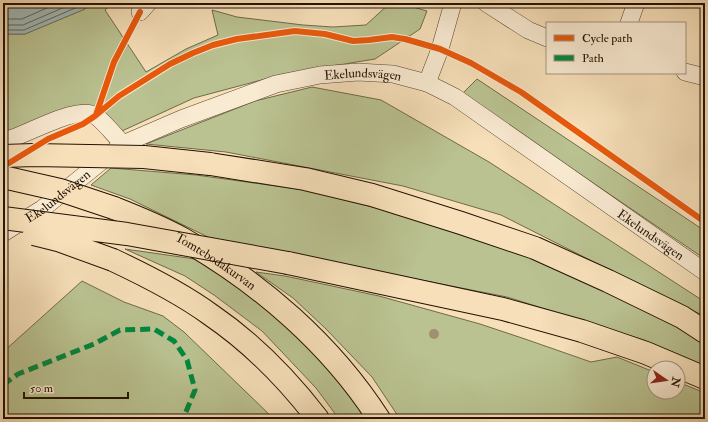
<svg xmlns="http://www.w3.org/2000/svg" width="708" height="422" font-family="'IM FELL Double Pica',serif">
	<style>
		.green { fill: #bac291; stroke: #6f6a48 }
		.water { fill: #a1bab9; stroke: #6f776f }
		.lines { fill: none; stroke-linecap: round; stroke-linejoin: round }
		.shore { stroke: #62665c; stroke-width: 1 }
		.minor-casing { stroke: #58452e; stroke-width: 18 }
		.highway-casing { stroke: #241200; stroke-width: 24 }
		.minor { stroke: #f9ead2; stroke-width: 17 }
		.highway { stroke: #f6dfb9; stroke-width: 22 }
		.highway-bridge-casing { stroke: #241200; stroke-width: 24; stroke-linecap: butt }
		.highway-bridge { stroke: #f6dfb9; stroke-width: 22 }
		.quiet { stroke: #00873e; stroke-width: 5; stroke-dasharray: 10 5; stroke-linecap: butt }
		.cycleway-casing { stroke: #f9ead2; stroke-width: 8 }
		.cycleway { stroke: #e8590c; stroke-width: 6 }
		.tree { fill: #9f906f }
		.labels { text-anchor: middle; stroke-width: 4; stroke-linejoin: round; paint-order: stroke }
		.street-label { font-size: 13px; fill: #241200; stroke: #f9ead2 }
	</style>
	<rect width="100%" height="100%" fill="#f6dfb9"/>
	<filter id="stains"><feTurbulence type="fractalNoise" baseFrequency=".005" numOctaves="4"/><feColorMatrix values="0 0 0 0 .2 0 0 0 0 .09 0 0 0 0 .02 0 0 0 .5 -.17"/></filter>
	<radialGradient id="worn" r=".72"><stop offset=".6" stop-color="#630" stop-opacity="0"/><stop offset="1" stop-color="#630" stop-opacity=".3"/></radialGradient>
	<path class="green" d="M 85,3 L 113,3 L 105,10 L 146,72 L 186,49 L 218,35 L 212,10 L 237,17 L 303,25 L 333,27 L 366,25 L 390,3 L 408,3 L 413,7 L 427,11 L 420,29 L 375,59 L 284,74 L 194,98 L 122,131 L 108,116 L 82,105 L 3,133 L 3,34 L 25,34 L 85,9 Z
		M 477,79 L 705,231 L 705,259 L 462,94 Z
		M 312,87 L 381,100 L 489,162 L 705,302 L 705,316 L 673,302 L 501,215 L 403,186 L 226,152 L 146,144 L 255,101 Z
		M 111,168 L 196,175 L 305,190 L 408,216 L 508,248 L 646,309 L 705,344 L 705,366 L 644,340 L 507,297 L 212,239 L 130,199 L 91,185 Z
		M 125,249 L 202,260 L 271,310 L 306,345 L 339,381 L 368,419 L 339,419 L 316,388 L 262,331 L 214,295 L 185,276 Z
		M 256,272 L 285,276 L 379,296 L 480,324 L 525,339 L 591,362 L 617,357 L 654,372 L 654,392 L 678,392 L 678,382 L 705,393 L 705,419 L 400,419 L 372,377 L 326,329 L 293,298 Z
		M 82,281 L 124,302 L 163,316 L 184,332 L 274,419 L 3,419 L 3,352 Z"/>
	<path class="water" d="M 3,3 L 85,3 L 85,9 L 25,34 L 3,34 Z"/>
	<g class="lines">
		<path class="shore" d="M 3,19 L 22,19 L 58,3
			M 3,25 L 23,25 L 74,3
			M 3,30 L 24,30 L 80,6 L 81,3"/>
		<g class="minor-casing">
			<g id="minor">
				<path d="M 486,3 L 528,30 L 547,38"/>
				<path d="M 140,12 L 148,3"/>
				<path d="M 629,23 L 636,3"/>
				<path d="M 685,72 L 705,77"/>
				<path d="M 427,83 L 440,49 L 453,3"/>
				<path d="M 3,141 C 25,137 78,102 97,117 C 106,124 114,135 123,144"/>
				<path id="s1" d="M 3,233 L 42,209 L 123,144 L 181,119 L 276,84 L 320,75 L 358,72 L 393,74 L 427,83 L 455,97 L 705,272"/>
			</g>
		</g>
		<g class="highway-casing">
			<g id="highway">
				<path d="M 210,164 L 305,179 L 372,195 L 461,223 L 535,248 L 608,281 L 682,317 L 705,332"/>
				<path id="s2" d="M 114,208 C 137,217 161,227 183,239 C 260,283 331,344 379,419"/>
				<path d="M 113,260 C 147,276 181,293 211,315 C 252,343 288,380 318,419"/>
				<path d="M 288,263 L 503,309 L 582,331 L 646,353 L 705,378"/>
			</g>
		</g>
		<use href="#minor" class="minor"/>
		<use href="#highway" class="highway"/>
		<g class="highway-bridge-casing">
			<path id="highway-bridge" d="M 3,156 L 34,155 L 144,157 L 210,164
				M 3,177 L 60,190 L 114,208
				M 3,218 L 127,234 L 288,263
				M 34,234 L 58,240 L 113,260"/>
		</g>
		<use href="#highway-bridge" class="highway-bridge"/>
		<path class="quiet" d="M 3,385 L 18,374 L 94,344 L 120,330 L 154,329 L 174,341 L 187,360 L 195,390 L 183,419"/>
		<g class="cycleway-casing">
			<path id="cycleway" d="M 96,115 L 114,62 L 140,12
				M 3,164 L 9,163 L 48,139 L 83,124 L 95,116 L 119,96 L 170,64 L 193,53 L 213,45 L 237,39 L 295,31 L 325,34 L 353,41 L 369,40 L 392,37 L 405,39 L 440,49 L 471,63 L 521,92 L 705,222"/>
		</g>
		<use href="#cycleway" class="cycleway"/>
	</g>
	<circle class="tree" cx="434" cy="334" r="5"/>
	<g class="labels">
		<g class="street-label">
			<text dy="5" stroke="none"><textPath href="#s1" startOffset="402">Ekelundsvägen</textPath></text>
			<text dy="5" stroke="none"><textPath href="#s1" startOffset="66">Ekelundsvägen</textPath></text>
			<text dy="5" stroke="none"><textPath href="#s1" startOffset="738">Ekelundsvägen</textPath></text>
			<text dy="5" stroke="none"><textPath href="#s2" startOffset="115">Tomtebodakurvan</textPath></text>
		</g>
	</g>
	<rect width="708" height="422" fill="none" stroke="#f6dfb9" stroke-width="16"/>
	<rect x="4" y="4" width="700" height="414" fill="none" stroke="#241200" stroke-width="2"/>
	<rect x="8" y="8" width="692" height="406" fill="none" stroke="#241200"/>
	<rect x="546" y="22" width="140" height="52" fill="#f9ead2" stroke="#a4947e"/>
	<rect x="554" y="35" width="20" height="6" fill="#e8590c" stroke="#a4947e"/>
	<text x="582" y="42" font-size="12" fill="#241200">Cycle path</text>
	<rect x="554" y="55" width="20" height="6" fill="#00873e" stroke="#a4947e"/>
	<text x="582" y="62" font-size="12" fill="#241200">Path</text>
	<g transform="translate(666 380) rotate(103)"><circle r="19" fill="#f9ead2" stroke="#a4947e"/>
	<path d="M0-3L7 15L0 10L-7 15Z" fill="#8f2418"/>
	<text y="-6" font-size="11" font-weight="bold" text-anchor="middle" fill="#241200">N</text>
	</g>
	<path d="M24 392v6h104v-6" fill="none" stroke="#241200" stroke-width="2"/>
	<text x="30" y="392" font-size="12" fill="#241200" stroke="#f9ead2" stroke-width="3" paint-order="stroke">50 m</text>
	<rect width="100%" height="100%" filter="url(#stains)"/>
	<rect width="100%" height="100%" fill="url(#worn)"/>
</svg>
